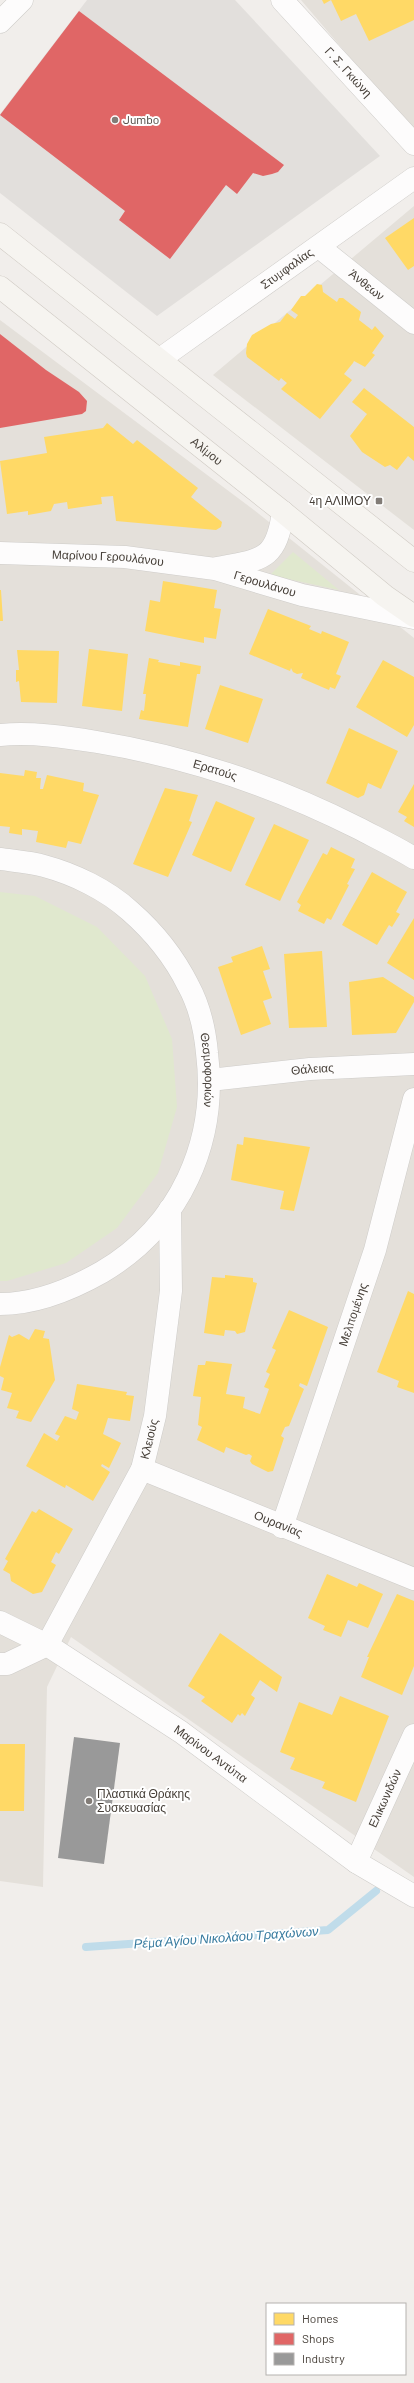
<svg xmlns="http://www.w3.org/2000/svg" width="414" height="2383" font-family="Barlow,sans-serif">
	<style>
		.residential { fill: #e4e0da }
		.grass { fill: #e0e8ce }
		.parking { fill: #e2dfdc }
		.homes { fill: #ffd966 }
		.shops { fill: #e06666 }
		.industry { fill: #999 }
		.lines { fill: none; stroke-linecap: round; stroke-linejoin: round }
		.stream { stroke: #c0dcea; stroke-width: 8 }
		.street-casing { stroke: #ceccc9; stroke-width: 23 }
		.secondary-casing { stroke: #cfcac3; stroke-width: 23 }
		.street { stroke: #fdfcfc; stroke-width: 22 }
		.secondary { stroke: #f6f4f0; stroke-width: 22 }
		.poi-dot { fill: #827c77; stroke: #fff; stroke-width: 1.5 }
		.labels { text-anchor: middle; stroke-width: 4; stroke-linejoin: round; paint-order: stroke }
		.street-label { font-size: 12px; fill: #463f38; stroke: #fff }
		.poi-label { font-size: 12px; fill: #463f38; stroke: #fff; text-anchor: start }
		.water-label { font-size: 13px; font-style: italic; fill: #397ca0; stroke: #fff }
	</style>
	<rect width="100%" height="100%" fill="#f1eeeb"/>
	<path class="residential" d="M 301,0 L 414,0 L 414,133 Z
		M 414,206 L 414,530 L 213,375 Z
		M 0,320 L 254,510 L 414,638 L 414,1877 L 71,1637 L 47,1687 L 43,1887 L 0,1881 Z"/>
	<path class="grass" d="M 293,552 L 339,590 L 270,575 Z
		M 0,892 L 35,896 L 97,927 L 145,976 L 172,1039 L 177,1107 L 158,1173 L 117,1228 L 66,1263 L 7,1281 L 0,1281 Z"/>
	<path class="parking" d="M 87,0 L 235,0 L 380,156 L 157,316 L 0,193 L 0,114 Z"/>
	<path class="homes" d="M 322,0 L 414,0 L 414,20 L 369,41 L 356,14 L 341,21 L 331,0 L 324,4 Z
		M 414,218 L 414,266 L 408,270 L 385,238 Z
		M 317,284 L 322,285 L 323,292 L 337,302 L 339,298 L 343,298 L 361,312 L 359,320 L 372,330 L 375,326 L 384,336 L 372,353 L 375,355 L 365,367 L 354,361 L 353,363 L 344,374 L 352,380 L 320,419 L 281,389 L 287,383 L 281,378 L 279,381 L 247,357 L 246,353 L 247,344 L 252,335 L 271,324 L 280,322 L 287,313 L 295,319 L 298,315 L 291,310 L 301,296 L 305,296 Z
		M 364,388 L 414,427 L 414,461 L 408,456 L 397,470 L 390,465 L 385,467 L 362,452 L 350,436 L 367,414 L 352,402 Z
		M 107,423 L 133,444 L 137,440 L 198,488 L 191,497 L 222,522 L 221,527 L 216,530 L 116,521 L 113,496 L 101,497 L 102,504 L 68,509 L 67,502 L 54,504 L 51,511 L 28,515 L 28,511 L 7,514 L 0,461 L 47,453 L 44,437 L 103,428 Z
		M 163,581 L 217,590 L 214,608 L 221,609 L 216,639 L 204,637 L 204,643 L 145,631 L 150,600 L 160,602 Z
		M 0,590 L 1,590 L 3,621 L 0,621 Z
		M 268,609 L 311,626 L 309,629 L 321,634 L 322,631 L 349,642 L 336,674 L 341,676 L 335,689 L 330,687 L 329,690 L 301,678 L 303,673 L 297,674 L 293,672 L 291,668 L 290,671 L 249,654 Z
		M 89,649 L 128,654 L 122,711 L 82,706 Z
		M 17,650 L 59,651 L 57,703 L 21,702 L 19,681 L 16,682 L 16,670 L 19,670 Z
		M 149,658 L 159,660 L 158,662 L 180,666 L 180,662 L 201,666 L 200,674 L 197,674 L 188,727 L 139,719 L 141,710 L 144,711 L 146,694 L 143,694 Z
		M 383,660 L 414,677 L 414,725 L 407,737 L 356,707 Z
		M 220,685 L 263,699 L 248,743 L 205,729 Z
		M 349,728 L 398,751 L 381,789 L 368,783 L 364,795 L 358,798 L 326,783 Z
		M 25,770 L 37,772 L 36,778 L 41,778 L 40,789 L 43,789 L 47,775 L 84,783 L 83,791 L 99,795 L 81,844 L 68,841 L 66,848 L 36,842 L 38,831 L 22,829 L 22,835 L 9,833 L 10,827 L 0,826 L 0,773 L 24,776 Z
		M 414,784 L 414,827 L 404,821 L 407,817 L 398,812 Z
		M 165,788 L 198,795 L 189,821 L 192,822 L 168,877 L 133,864 Z
		M 216,801 L 255,818 L 231,872 L 192,855 Z
		M 274,824 L 309,840 L 280,901 L 245,885 Z
		M 331,847 L 355,859 L 351,868 L 355,869 L 347,884 L 349,885 L 331,920 L 327,918 L 324,924 L 298,911 L 301,905 L 297,902 L 323,853 L 327,855 Z
		M 372,872 L 407,892 L 396,912 L 400,914 L 392,927 L 389,925 L 377,945 L 342,925 Z
		M 414,918 L 414,980 L 387,963 Z
		M 262,946 L 270,969 L 263,971 L 272,998 L 263,1001 L 271,1024 L 241,1035 L 218,967 L 233,962 L 231,957 Z
		M 322,951 L 327,1027 L 289,1028 L 284,954 Z
		M 383,977 L 414,997 L 414,1002 L 396,1033 L 352,1035 L 349,982 Z
		M 244,1137 L 310,1147 L 294,1211 L 280,1209 L 284,1191 L 231,1180 L 237,1144 L 243,1145 Z
		M 225,1275 L 253,1278 L 253,1282 L 257,1283 L 245,1332 L 237,1334 L 235,1331 L 225,1330 L 224,1336 L 204,1333 L 212,1277 L 225,1278 Z
		M 408,1291 L 414,1294 L 414,1393 L 397,1387 L 399,1381 L 377,1372 Z
		M 289,1310 L 328,1327 L 307,1386 L 300,1383 L 299,1386 L 304,1389 L 289,1426 L 285,1427 L 281,1436 L 284,1438 L 273,1471 L 268,1472 L 252,1464 L 250,1461 L 252,1456 L 249,1454 L 246,1455 L 226,1447 L 224,1453 L 197,1440 L 202,1427 L 198,1425 L 201,1397 L 193,1396 L 198,1365 L 205,1365 L 206,1361 L 232,1364 L 226,1394 L 245,1397 L 243,1408 L 260,1414 L 269,1389 L 264,1387 L 270,1374 L 266,1372 L 276,1350 L 272,1348 Z
		M 35,1329 L 45,1331 L 43,1338 L 49,1339 L 55,1380 L 31,1422 L 16,1418 L 19,1411 L 7,1408 L 12,1393 L 1,1390 L 4,1378 L 0,1376 L 0,1367 L 9,1335 L 12,1337 L 19,1334 L 29,1340 Z
		M 77,1384 L 127,1392 L 126,1395 L 134,1396 L 130,1421 L 108,1418 L 103,1434 L 121,1443 L 109,1468 L 102,1464 L 101,1466 L 110,1472 L 93,1501 L 66,1485 L 65,1488 L 26,1466 L 44,1433 L 57,1441 L 60,1436 L 55,1434 L 65,1416 L 76,1420 L 79,1412 L 72,1409 Z
		M 39,1509 L 73,1529 L 59,1554 L 56,1552 L 51,1562 L 56,1565 L 42,1592 L 33,1594 L 11,1581 L 10,1574 L 3,1570 L 8,1561 L 5,1559 L 32,1511 L 36,1513 Z
		M 327,1574 L 357,1587 L 359,1583 L 383,1594 L 368,1628 L 348,1620 L 341,1637 L 323,1630 L 325,1626 L 308,1618 Z
		M 397,1594 L 414,1601 L 414,1666 L 402,1695 L 361,1677 L 369,1657 L 367,1657 Z
		M 220,1633 L 282,1677 L 277,1692 L 260,1680 L 251,1695 L 255,1698 L 245,1716 L 242,1713 L 240,1716 L 238,1714 L 232,1723 L 201,1701 L 205,1697 L 188,1686 Z
		M 340,1696 L 389,1716 L 356,1802 L 322,1788 L 325,1782 L 290,1769 L 295,1758 L 280,1752 L 299,1702 L 332,1715 Z
		M 0,1744 L 25,1744 L 24,1811 L 0,1811 Z"/>
	<path class="shops" d="M 79,11 L 284,165 L 278,172 L 272,174 L 263,176 L 253,173 L 237,194 L 226,185 L 170,259 L 119,220 L 125,211 L 0,115 Z
		M 0,334 L 46,370 L 79,392 L 87,401 L 86,411 L 82,414 L 0,428 Z"/>
	<path class="industry" d="M 74,1737 L 120,1743 L 104,1864 L 58,1858 Z"/>
	<g class="lines">
		<path class="stream" d="M 86,1947 L 328,1930 L 376,1891"/>
		<g class="street-casing">
			<g id="street">
				<path id="s1" d="M 282,0 L 414,144"/>
				<path d="M 0,22 L 22,0"/>
				<path id="s2" d="M 319,247 L 414,323"/>
				<path id="s3" d="M 160,359 L 414,178"/>
				<path id="s4" d="M 0,553 L 125,557 L 215,569 L 302,595 L 414,618"/>
				<path d="M 217,568 C 261,559 276,562 283,512"/>
				<path id="s5" d="M 0,735 C 32,732 66,737 97,742 C 189,757 275,786 358,828 C 377,838 396,847 414,858"/>
				<path id="s6" d="M 0,859 C 14,861 30,862 44,866 C 74,874 107,890 130,911 C 154,932 174,957 188,985 C 199,1005 205,1031 207,1053 C 218,1142 180,1226 102,1272 C 72,1289 36,1304 0,1304"/>
				<path id="s7" d="M 210,1080 L 310,1069 L 414,1064"/>
				<path id="s8" d="M 142,1469 L 414,1579"/>
				<path id="s9" d="M 282,1527 L 375,1250 L 414,1099"/>
				<path id="s10" d="M 0,1622 L 47,1645 L 181,1732 L 356,1862 L 414,1896"/>
				<path id="s11" d="M 0,1664 L 7,1664 L 47,1645 L 142,1469 L 155,1416 L 171,1291 L 170,1209"/>
				<path id="s12" d="M 356,1862 L 414,1735"/>
			</g>
		</g>
		<g class="secondary-casing">
			<g id="secondary">
				<path d="M 0,234 L 414,561"/>
				<path id="s13" d="M 0,287 L 283,512 L 385,596 L 414,616"/>
			</g>
		</g>
		<use href="#street" class="street"/>
		<use href="#secondary" class="secondary"/>
	</g>
	<g class="poi-dot">
		<circle cx="115" cy="120" r="4"/>
		<rect x="375" y="497" width="8" height="8" rx="2"/>
		<circle cx="89" cy="1801" r="4"/>
	</g>
	<g class="labels">
		<g class="street-label">
			<text dy="4" stroke="none"><textPath href="#s1" startOffset="98">Γ. Σ. Γκιώνη</textPath></text>
			<text dy="4" stroke="none"><textPath href="#s3" startOffset="156">Στυμφαλίας</textPath></text>
			<text dy="4" stroke="none"><textPath href="#s2" startOffset="61">Άνθεων</textPath></text>
			<text dy="4" stroke="none"><textPath href="#s13" startOffset="264">Αλίμου</textPath></text>
			<text dy="4" stroke="none"><textPath href="#s4" startOffset="108">Μαρίνου Γερουλάνου</textPath></text>
			<text dy="4" stroke="none"><textPath href="#s4" startOffset="268">Γερουλάνου</textPath></text>
			<text dy="4" stroke="none"><textPath href="#s5" startOffset="219">Ερατούς</textPath></text>
			<text dy="4" stroke="none"><textPath href="#s6" startOffset="325">Θεσμοφοριών</textPath></text>
			<text dy="4" stroke="none"><textPath href="#s7" startOffset="103">Θάλειας</textPath></text>
			<text dy="4" stroke="none"><textPath href="#s9" startOffset="224">Μελπομένης</textPath></text>
			<text dy="4" stroke="none"><textPath href="#s11" startOffset="282">Κλειούς</textPath></text>
			<text dy="4" stroke="none"><textPath href="#s8" startOffset="147">Ουρανίας</textPath></text>
			<text dy="4" stroke="none"><textPath href="#s10" startOffset="249">Μαρίνου Αντύπα</textPath></text>
			<text dy="4" stroke="none"><textPath href="#s12" startOffset="70">Ελικωνιδών</textPath></text>
		</g>
		<g class="poi-label">
			<text x="123" y="124">Jumbo</text>
			<text x="371" y="505" text-anchor="end">4η ΑΛΙΜΟΥ</text>
			<text x="97" y="1798">Πλαστικά Θράκης<tspan x="97" dy="14">Συσκευασίας</tspan></text>
		</g>
		<g class="water-label">
			<text transform="translate(226 1937) rotate(-4)" y="5">Ρέμα Αγίου Νικολάου Τραχώνων</text>
		</g>
	</g>
	<rect x="266" y="2303" width="140" height="72" fill="#ffffff" stroke="#b5b2af"/>
	<rect x="274" y="2313" width="20" height="12" fill="#ffd966" stroke="#b5b2af"/>
	<text x="302" y="2323" font-size="12" fill="#463f38">Homes</text>
	<rect x="274" y="2333" width="20" height="12" fill="#e06666" stroke="#b5b2af"/>
	<text x="302" y="2343" font-size="12" fill="#463f38">Shops</text>
	<rect x="274" y="2353" width="20" height="12" fill="#999999" stroke="#b5b2af"/>
	<text x="302" y="2363" font-size="12" fill="#463f38">Industry</text>
</svg>
